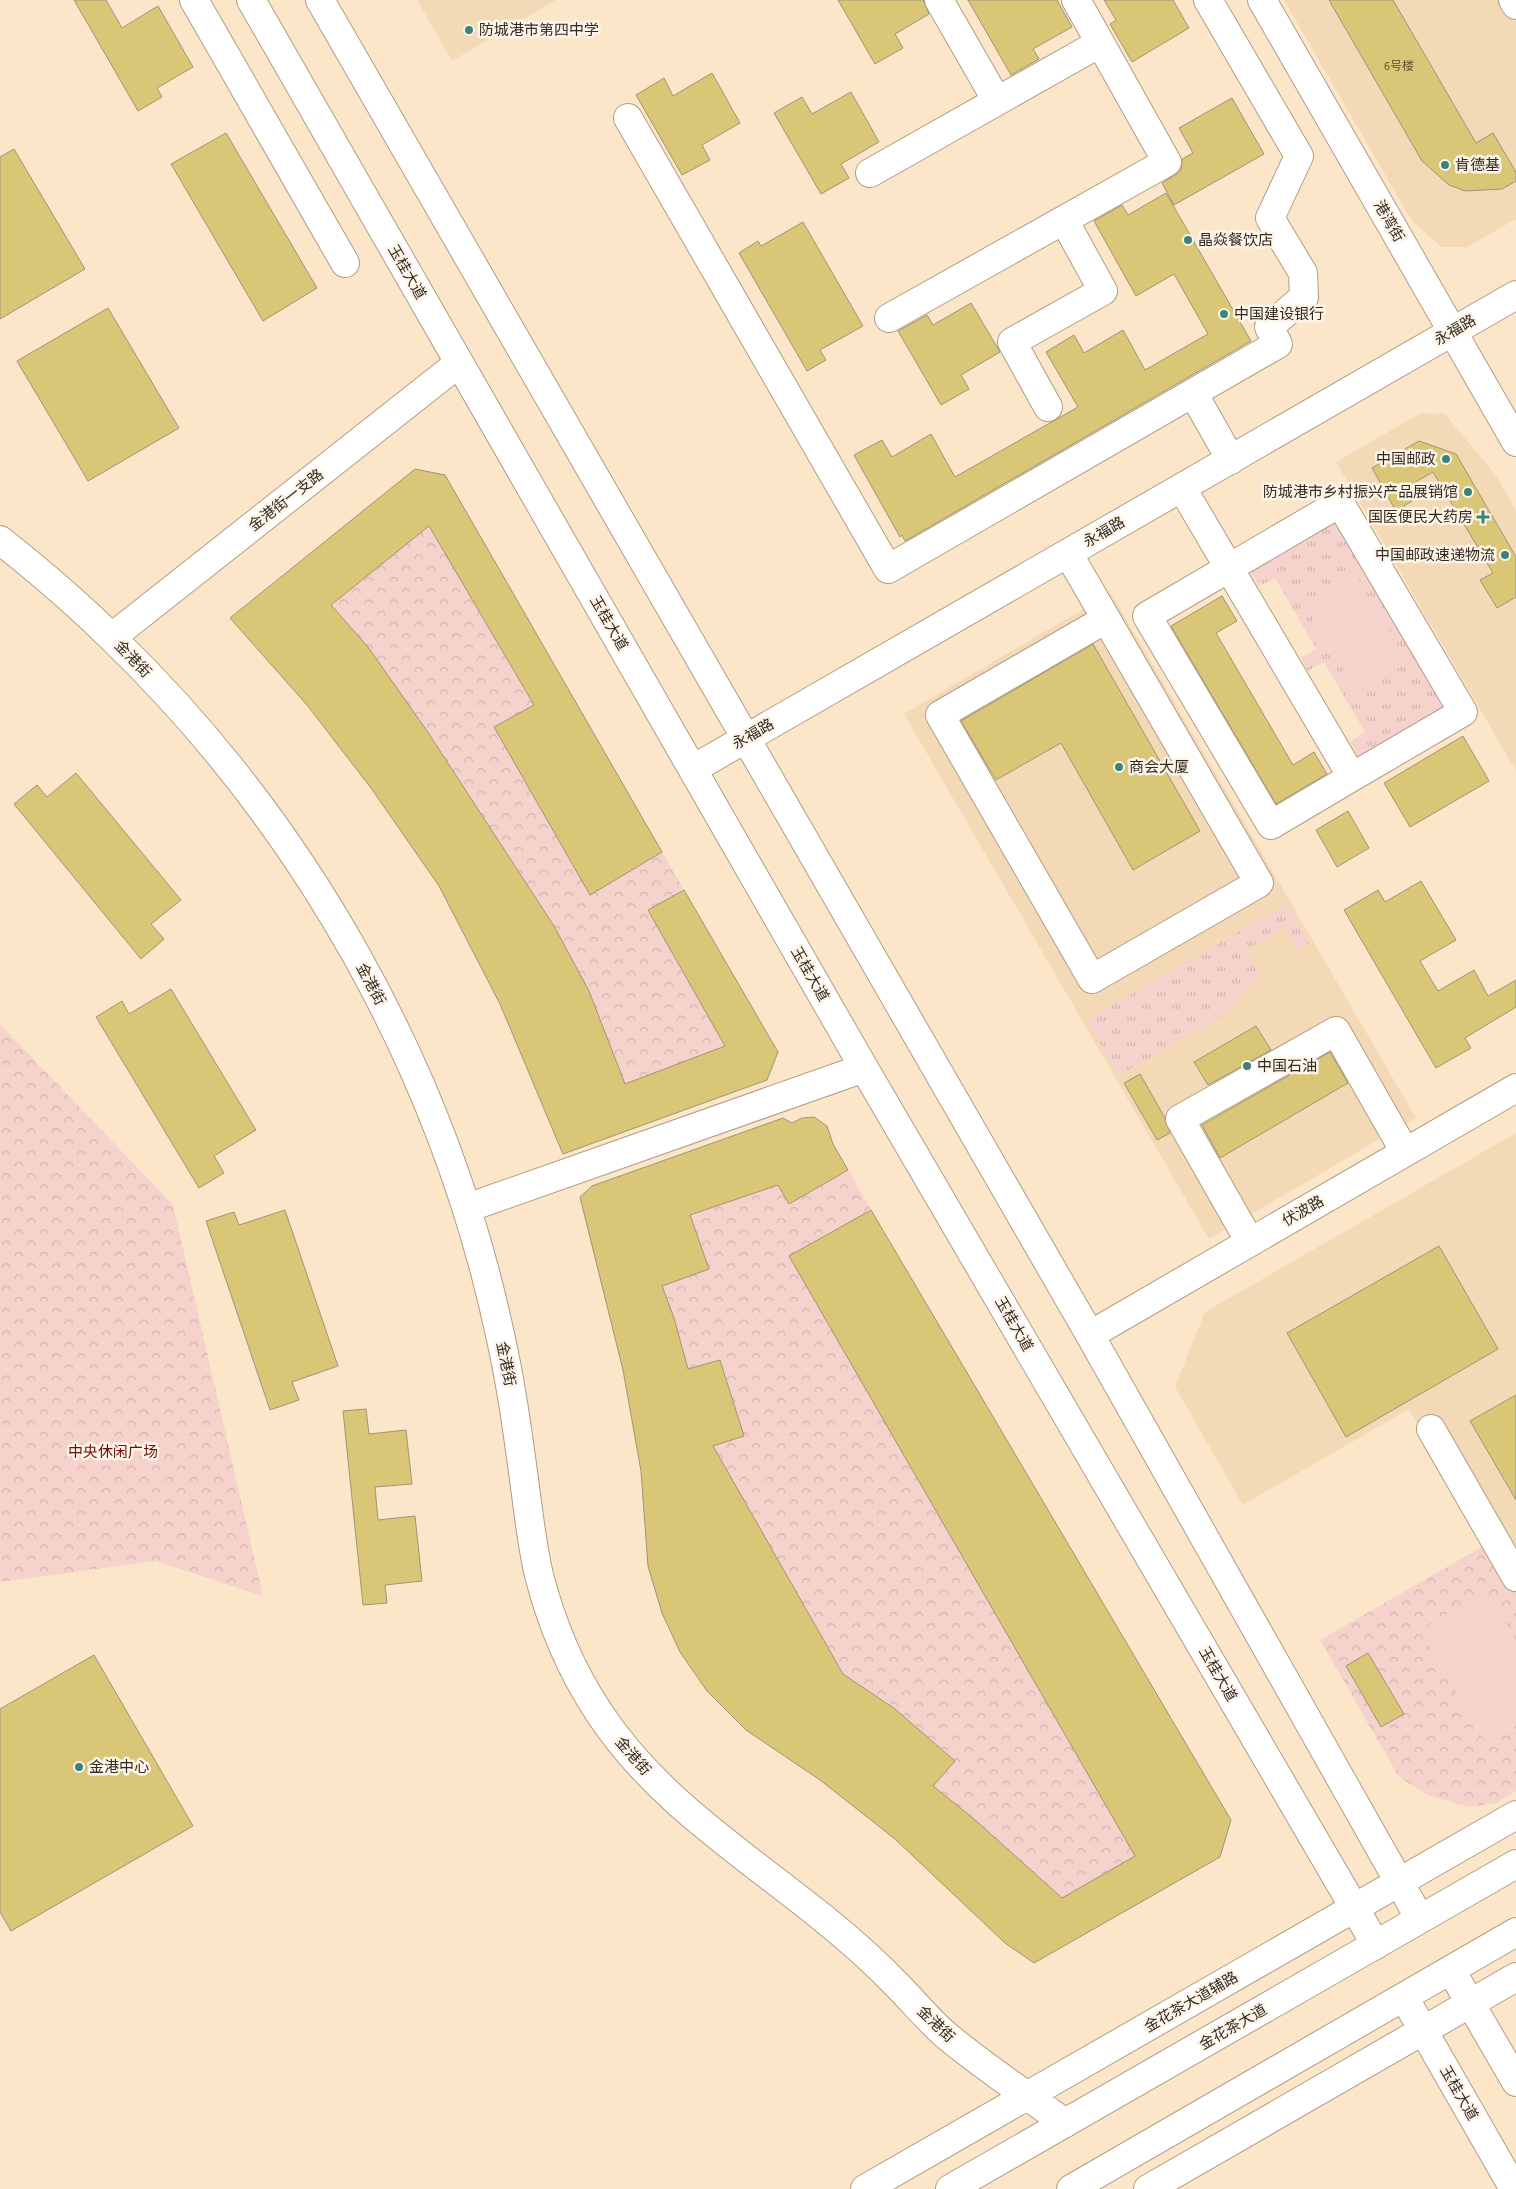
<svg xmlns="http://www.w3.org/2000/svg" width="1516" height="2189" font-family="'Source Sans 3','Noto Sans SC',sans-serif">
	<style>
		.built { fill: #f4d9b7 }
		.grass { fill: url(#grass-tufts) }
		.forest { fill: url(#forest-crowns) }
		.pitch { fill: #f5d2cc }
		.building { fill: #dac677; stroke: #9d9576 }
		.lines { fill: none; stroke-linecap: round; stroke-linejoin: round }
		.minor-casing { stroke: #b29d83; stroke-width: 30 }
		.major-casing { stroke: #b29d83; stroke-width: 30 }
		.minor { stroke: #fff; stroke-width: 28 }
		.major { stroke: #fff; stroke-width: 28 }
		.poi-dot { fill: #3d8278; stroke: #fef5ea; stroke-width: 2 }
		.labels { text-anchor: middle; stroke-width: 5; stroke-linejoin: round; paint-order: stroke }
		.number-label { font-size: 12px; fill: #5d5135 }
		.poi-label { font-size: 15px; fill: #332a1f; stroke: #fef5ea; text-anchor: start }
		.street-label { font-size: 15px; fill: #332a1f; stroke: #fef5ea }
		.park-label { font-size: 15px; fill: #6e0c04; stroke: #fef5ea }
	</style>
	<defs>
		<pattern id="grass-tufts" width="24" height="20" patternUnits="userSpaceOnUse" patternTransform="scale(1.25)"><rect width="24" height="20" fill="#f5d2cc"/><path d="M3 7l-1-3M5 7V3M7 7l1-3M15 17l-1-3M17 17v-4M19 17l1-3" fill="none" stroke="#d2b4af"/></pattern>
		<pattern id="forest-crowns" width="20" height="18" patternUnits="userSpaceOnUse" patternTransform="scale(1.25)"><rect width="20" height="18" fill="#f5d2cc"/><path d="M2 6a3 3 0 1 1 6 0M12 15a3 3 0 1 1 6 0" fill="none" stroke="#d2b4af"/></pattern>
	</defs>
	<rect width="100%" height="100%" fill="#fce6c9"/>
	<path class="built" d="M 417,0 L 556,0 L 452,61 Z
		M 1284,0 L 1516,0 L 1516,219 L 1467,247 L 1441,247 L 1412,221 Z
		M 1421,413 L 1445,414 L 1495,474 L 1516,510 L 1516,771 L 1336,462 Z
		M 1111,593 L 1416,1118 L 1209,1239 L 904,714 Z
		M 1516,1133 L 1516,1594 L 1409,1409 L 1243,1505 L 1175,1387 L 1205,1312 Z"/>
	<path class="grass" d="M 1337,518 L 1448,708 L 1360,760 L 1350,742 L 1365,732 L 1324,662 L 1308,671 L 1301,658 L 1316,649 L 1275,578 L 1259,586 L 1249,569 Z
		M 1287,904 L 1310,943 L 1298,950 L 1285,928 L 1245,950 L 1259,975 L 1225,1014 L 1119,1076 L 1087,1020 Z"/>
	<path class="forest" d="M 429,526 L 547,728 L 533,736 L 520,713 L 494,727 L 590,895 L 662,852 L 684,890 L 648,910 L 725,1046 L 625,1084 L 589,991 L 554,926 L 427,731 L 331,605 Z
		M 0,1024 L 173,1205 L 263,1596 L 156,1561 L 0,1582 Z
		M 848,1170 L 871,1210 L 790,1256 L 1135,1856 L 1062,1898 L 974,1819 L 933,1786 L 955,1761 L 895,1709 L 843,1674 L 713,1446 L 744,1435 L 721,1360 L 688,1369 L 674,1318 L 657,1273 L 681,1279 L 709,1269 L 690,1215 L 778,1185 L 789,1204 Z
		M 1487,1544 L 1516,1594 L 1516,1791 L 1496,1803 L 1469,1807 L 1430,1796 L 1399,1777 L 1320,1640 Z"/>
	<path class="pitch" d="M 1355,574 L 1408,662 L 1357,693 L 1305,605 Z
		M 1487,1591 L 1516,1641 L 1516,1721 L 1484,1740 L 1420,1630 Z"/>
	<path class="building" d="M 74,0 L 106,0 L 122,28 L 158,6 L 193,67 L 157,88 L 162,97 L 138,111 Z
		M 838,0 L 923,0 L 929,14 L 895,34 L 903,48 L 875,64 Z
		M 968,0 L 1057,0 L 1072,27 L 1033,49 L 1039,59 L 1011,75 Z
		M 1104,0 L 1173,0 L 1189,28 L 1132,62 L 1110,24 L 1116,20 Z
		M 1329,0 L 1393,0 L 1476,143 L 1493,133 L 1516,172 L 1516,181 L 1502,189 L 1465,191 L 1449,185 L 1422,161 Z
		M 712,73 L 740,123 L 702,145 L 710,160 L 682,175 L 636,95 L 664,78 L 673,96 Z
		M 851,92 L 879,142 L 841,164 L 849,178 L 821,194 L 774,113 L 802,97 L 812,114 Z
		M 1232,98 L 1264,154 L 1174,205 L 1162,183 L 1175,175 L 1181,170 L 1182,159 L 1193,153 L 1179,128 Z
		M 226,133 L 317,288 L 263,321 L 171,164 Z
		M 14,149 L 85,269 L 0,319 L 0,157 Z
		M 1166,193 L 1251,341 L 905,541 L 902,535 L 900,537 L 854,455 L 882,440 L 892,457 L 931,434 L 955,477 L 1078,407 L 1046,352 L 1074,335 L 1084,353 L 1123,330 L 1145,370 L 1208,334 L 1174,274 L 1136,296 L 1094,221 L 1122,205 L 1128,215 Z
		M 803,222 L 863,326 L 820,350 L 826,360 L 807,371 L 739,253 L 758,241 L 761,246 Z
		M 971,303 L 1000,352 L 961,375 L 969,389 L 941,405 L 898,331 L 927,315 L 933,325 Z
		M 108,308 L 179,428 L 88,481 L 17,361 Z
		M 1419,441 L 1456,454 L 1516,557 L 1516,597 L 1497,608 L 1480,580 L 1493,573 L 1433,472 L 1405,488 L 1412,501 L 1396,511 L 1372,468 Z
		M 415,469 L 445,475 L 662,852 L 590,895 L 494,727 L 534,705 L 429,526 L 331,605 L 368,647 L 427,731 L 554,926 L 589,991 L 625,1084 L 725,1046 L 648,910 L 684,890 L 778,1052 L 767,1080 L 563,1154 L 500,1004 L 439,886 L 371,788 L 307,705 L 230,618 Z
		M 1222,596 L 1237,621 L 1216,633 L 1293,765 L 1314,752 L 1327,774 L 1276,804 L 1171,626 Z
		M 1093,644 L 1200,831 L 1133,870 L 1061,743 L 996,780 L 961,721 Z
		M 1463,736 L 1489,781 L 1410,827 L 1384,783 Z
		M 76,773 L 181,900 L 151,924 L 164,939 L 141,959 L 14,804 L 37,785 L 47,797 Z
		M 1348,811 L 1369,848 L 1337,867 L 1316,830 Z
		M 1421,881 L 1456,940 L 1420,961 L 1438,991 L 1474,970 L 1488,996 L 1516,980 L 1516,1007 L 1465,1038 L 1471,1048 L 1436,1068 L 1344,910 L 1378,890 L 1385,902 Z
		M 171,989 L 256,1130 L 214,1156 L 224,1173 L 199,1188 L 96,1017 L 122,1001 L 129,1014 Z
		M 1256,1026 L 1271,1050 L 1208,1085 L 1194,1062 Z
		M 1330,1052 L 1348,1083 L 1220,1158 L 1202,1125 Z
		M 1140,1074 L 1165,1118 L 1170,1133 L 1157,1140 L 1124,1083 Z
		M 814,1117 L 827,1126 L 833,1144 L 848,1170 L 789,1204 L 778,1185 L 690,1215 L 709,1269 L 662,1286 L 674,1318 L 688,1369 L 720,1360 L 744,1436 L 713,1446 L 843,1674 L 895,1709 L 955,1761 L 933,1786 L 974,1819 L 1062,1898 L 1135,1856 L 789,1256 L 871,1210 L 1231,1820 L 1220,1857 L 1034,1963 L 1005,1943 L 895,1839 L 820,1780 L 746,1730 L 707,1691 L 680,1652 L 662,1613 L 648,1566 L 641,1471 L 623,1370 L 580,1197 L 592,1186 L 783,1118 L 792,1123 L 802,1118 Z
		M 285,1210 L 338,1366 L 292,1382 L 299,1400 L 270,1410 L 206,1221 L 234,1212 L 239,1225 Z
		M 1439,1246 L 1498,1349 L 1346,1437 L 1287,1333 Z
		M 1516,1395 L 1516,1500 L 1470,1421 Z
		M 366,1409 L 369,1434 L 406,1430 L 412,1484 L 375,1487 L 378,1520 L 415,1516 L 422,1581 L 385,1585 L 387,1603 L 363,1605 L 343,1411 Z
		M 1368,1653 L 1404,1714 L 1381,1727 L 1346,1666 Z
		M 94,1655 L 193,1826 L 11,1931 L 0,1912 L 0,1709 Z"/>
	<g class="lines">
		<g class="minor-casing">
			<path id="minor" d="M 194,0 L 345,263
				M 939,0 L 997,101
				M 1262,0 L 1516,442
				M 1513,0 L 1516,5
				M 628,118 L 888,569 L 1278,344 L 1269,327 L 1304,297 L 1303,273 L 1270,218 L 1299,156 L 1208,0
				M 870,173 L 1100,43
				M 889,318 L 1167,162 L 1076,0
				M 1193,393 L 1231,460
				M 1048,407 L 1012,342 L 1103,291 L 1064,220
				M 1182,488 L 1352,777 L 1463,712 L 1340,503 L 1147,616 L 1271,825 L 1352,777
				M 0,540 C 39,571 77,603 112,638 C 305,824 442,1068 499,1330 C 511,1382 518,1434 525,1487 C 529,1516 532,1546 539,1575 C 551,1622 571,1670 598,1711 C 654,1798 744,1854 823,1918 C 849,1939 874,1961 897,1985 C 915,2003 932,2025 953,2041 C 989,2070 1028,2096 1065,2123
				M 1068,553 L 1259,883 L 1092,979 L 940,715 L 1106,619
				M 112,637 L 459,363
				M 693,769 L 1516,295
				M 467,1208 L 864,1068
				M 1250,1242 L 1180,1119 L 1336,1031 L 1405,1152
				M 1090,1335 L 1516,1088
				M 1431,1429 L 1516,1577
				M 865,2189 L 1516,1815
				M 1148,2189 L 1516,1977"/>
		</g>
		<g class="major-casing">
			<path id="major" d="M 251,0 L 864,1068 L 1376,1945
				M 320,0 L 1090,1335 L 1420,1919
				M 1451,1970 L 1516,2082
				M 1404,1997 L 1514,2189
				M 950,2189 L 1516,1864
				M 1071,2189 L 1516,1932"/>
		</g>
		<use href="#minor" class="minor"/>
		<use href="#major" class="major"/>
	</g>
	<g class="poi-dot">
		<circle cx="469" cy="30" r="5"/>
		<circle cx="1445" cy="165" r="5"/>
		<circle cx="1188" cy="240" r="5"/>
		<circle cx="1224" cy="314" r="5"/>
		<circle cx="1446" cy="459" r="5"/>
		<circle cx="1468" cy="492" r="5"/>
		<path d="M1480.5 509.5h5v5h5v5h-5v5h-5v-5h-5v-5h5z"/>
		<circle cx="1505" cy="555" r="5"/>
		<circle cx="1119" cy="767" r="5"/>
		<circle cx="1247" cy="1066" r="5"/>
		<circle cx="79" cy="1767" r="5"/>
	</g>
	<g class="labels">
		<g class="number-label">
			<text x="1399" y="70">6号楼</text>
		</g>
		<g class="poi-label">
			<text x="479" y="35">防城港市第四中学</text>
			<text x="1455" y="170">肯德基</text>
			<text x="1198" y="245">晶焱餐饮店</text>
			<text x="1234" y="319">中国建设银行</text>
			<text x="1436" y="464" text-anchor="end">中国邮政</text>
			<text x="1458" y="497" text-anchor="end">防城港市乡村振兴产品展销馆</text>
			<text x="1473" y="522" text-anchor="end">国医便民大药房</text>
			<text x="1495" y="560" text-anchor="end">中国邮政速递物流</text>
			<text x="1129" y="772">商会大厦</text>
			<text x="1257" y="1071">中国石油</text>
			<text x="89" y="1772">金港中心</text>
		</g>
		<g class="street-label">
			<text transform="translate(1389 221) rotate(60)" y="5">港湾街</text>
			<text transform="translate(407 272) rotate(60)" y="5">玉桂大道</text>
			<text transform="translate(1455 330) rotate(-30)" y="5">永福路</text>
			<text transform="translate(286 500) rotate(-38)" y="5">金港街一支路</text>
			<text transform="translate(1104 532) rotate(-30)" y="5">永福路</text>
			<text transform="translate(609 623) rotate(60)" y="5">玉桂大道</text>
			<text transform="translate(133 659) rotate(46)" y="5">金港街</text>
			<text transform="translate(753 734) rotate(-30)" y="5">永福路</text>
			<text transform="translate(810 974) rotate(60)" y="5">玉桂大道</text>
			<text transform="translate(371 984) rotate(62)" y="5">金港街</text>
			<text transform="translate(1303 1211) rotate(-30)" y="5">伏波路</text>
			<text transform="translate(1014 1324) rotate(60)" y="5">玉桂大道</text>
			<text transform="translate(506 1364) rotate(79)" y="5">金港街</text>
			<text transform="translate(1218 1674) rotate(60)" y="5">玉桂大道</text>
			<text transform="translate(633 1756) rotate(49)" y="5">金港街</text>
			<text transform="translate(1191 2002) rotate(-30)" y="5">金花茶大道辅路</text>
			<text transform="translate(936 2024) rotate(44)" y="5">金港街</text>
			<text transform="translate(1233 2027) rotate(-30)" y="5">金花茶大道</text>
			<text transform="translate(1459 2093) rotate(60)" y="5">玉桂大道</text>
		</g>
		<g class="park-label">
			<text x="113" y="1457">中央休闲广场</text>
		</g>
	</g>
</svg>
